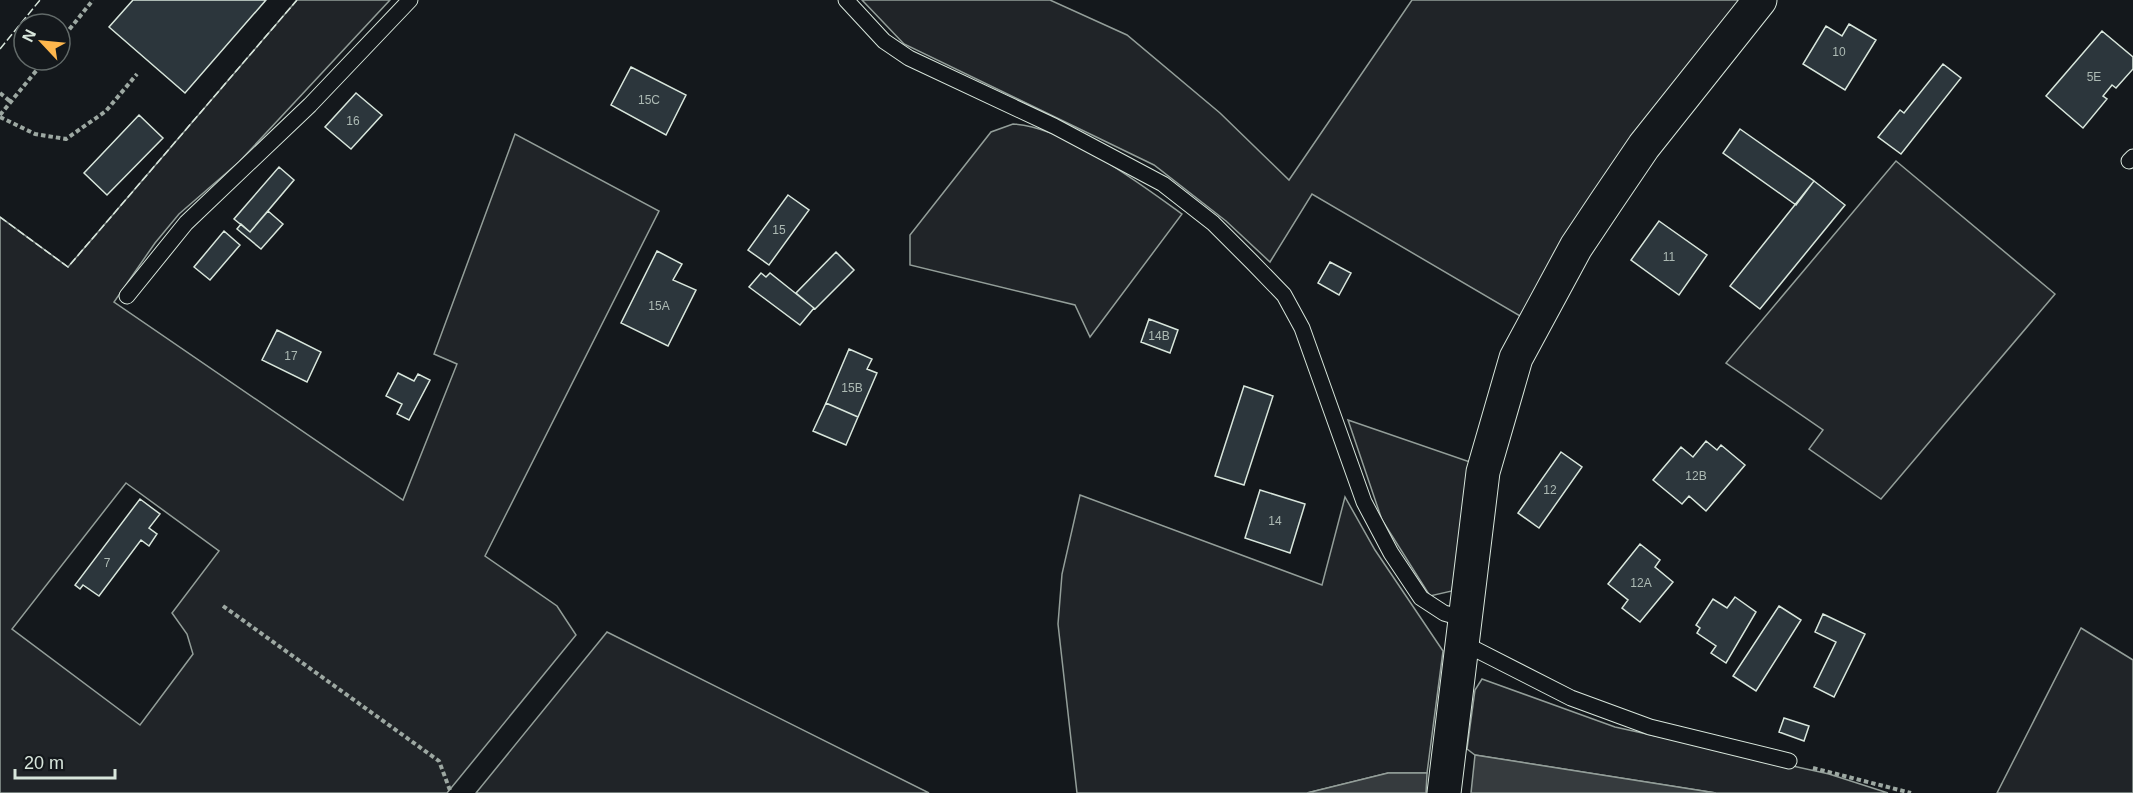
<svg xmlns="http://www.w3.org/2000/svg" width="2133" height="793" font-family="Arial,sans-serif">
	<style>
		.green { fill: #202428; stroke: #939e99; stroke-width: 1.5; fill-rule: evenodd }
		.water { fill: #363b3e; stroke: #939e99; stroke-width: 1.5 }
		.building { fill: #2c363c; stroke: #d8e6dc; stroke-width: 1.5 }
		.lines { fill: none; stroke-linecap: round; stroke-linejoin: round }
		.lane-casing { stroke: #d8e6dc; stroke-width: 17 }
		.secondary-casing { stroke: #d8e6dc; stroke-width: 35 }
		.path { stroke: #9da8a2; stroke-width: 4; stroke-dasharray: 4.5 3; stroke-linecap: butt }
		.lane { stroke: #14181c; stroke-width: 15 }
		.secondary { stroke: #14181c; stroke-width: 33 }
		.fence { stroke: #d8e6dc; stroke-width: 1.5; stroke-dasharray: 8 3; stroke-linecap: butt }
		.labels { text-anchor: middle; stroke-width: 4.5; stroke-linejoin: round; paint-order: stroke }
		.number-label { font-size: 12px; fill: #adbab4 }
	</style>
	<rect width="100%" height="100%" fill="#14181c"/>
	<path class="green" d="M 297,0 L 390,0 L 239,162 L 179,214 L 155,243 L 114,302 L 403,500 L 457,364 L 434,354 L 515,134 L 659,211 L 485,556 L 557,606 L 576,635 L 447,793 L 0,793 L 0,217 L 68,267 ZM 126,483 L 219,551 L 172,613 L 187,634 L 193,654 L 140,725 L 12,629 Z
		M 862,0 L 1050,0 L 1127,35 L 1220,113 L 1289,180 L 1412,0 L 1744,0 L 1599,184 L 1520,316 L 1312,194 L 1270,262 L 1226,221 L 1154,165 L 904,44 Z
		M 1013,124 C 1064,126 1140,184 1182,214 L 1090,337 L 1075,305 L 910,265 L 910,235 L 991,132 Z
		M 1896,161 L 2055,294 L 1881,499 L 1809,449 L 1823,430 L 1726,363 Z
		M 1348,420 L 1470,462 L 1452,591 L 1430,596 L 1382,520 Z
		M 1080,495 L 1322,585 L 1345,497 L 1375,550 L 1443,651 L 1427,773 L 1388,773 L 1307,793 L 1077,793 L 1058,624 L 1062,574 Z
		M 2081,628 L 2133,660 L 2133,793 L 1997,793 Z
		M 607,632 L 929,793 L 476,793 Z
		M 1482,679 L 1615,727 L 1829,774 L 1888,793 L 1716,793 L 1475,755 L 1467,749 L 1475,690 Z"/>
	<path class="water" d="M 1475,755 L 1716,793 L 1471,793 Z
		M 1388,773 L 1427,773 L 1426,793 L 1307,793 Z"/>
	<path class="building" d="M 133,0 L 266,0 L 185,93 L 109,27 Z
		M 1849,24 L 1876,40 L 1845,90 L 1803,64 L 1826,26 L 1842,36 Z
		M 2102,31 L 2133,57 L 2133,69 L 2116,88 L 2112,85 L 2103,96 L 2107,99 L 2083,128 L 2046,96 Z
		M 1943,64 L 1961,78 L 1901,154 L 1878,137 L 1900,110 L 1904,113 Z
		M 631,67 L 686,95 L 666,135 L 611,105 Z
		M 356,93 L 382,115 L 351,149 L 325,127 Z
		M 139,115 L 163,138 L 107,195 L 84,173 Z
		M 1740,129 L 1814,181 L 1796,205 L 1723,153 Z
		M 279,167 L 294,180 L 250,232 L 234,219 Z
		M 1814,181 L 1845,205 L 1760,309 L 1730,286 Z
		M 788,195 L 809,210 L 769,265 L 748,250 Z
		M 268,211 L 283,224 L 261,249 L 237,229 L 241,224 L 250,232 Z
		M 1659,221 L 1707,255 L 1679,295 L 1631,260 Z
		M 224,231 L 240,245 L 210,280 L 194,267 Z
		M 657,251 L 682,264 L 673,280 L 696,290 L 668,346 L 621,323 Z
		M 836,252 L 854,270 L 815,309 L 796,293 Z
		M 1330,262 L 1351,273 L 1339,295 L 1318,283 Z
		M 761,273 L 766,277 L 770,273 L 814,308 L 800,325 L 749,287 Z
		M 1149,319 L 1178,330 L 1170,353 L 1141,342 Z
		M 277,330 L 321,352 L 307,382 L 262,360 Z
		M 849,349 L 872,359 L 867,369 L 877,373 L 858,417 L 826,403 Z
		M 398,373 L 414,381 L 418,374 L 430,380 L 409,420 L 397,414 L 402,404 L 386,396 Z
		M 1244,386 L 1273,396 L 1244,485 L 1215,476 Z
		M 826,403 L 858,417 L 846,445 L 813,431 Z
		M 1706,441 L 1717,450 L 1721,445 L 1745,465 L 1706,511 L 1689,496 L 1682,504 L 1653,480 L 1681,447 L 1693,457 Z
		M 1561,452 L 1582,467 L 1539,528 L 1518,513 Z
		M 1260,490 L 1305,504 L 1290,553 L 1245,538 Z
		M 140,499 L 160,514 L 149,528 L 157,534 L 149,546 L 141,540 L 99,596 L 83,585 L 80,589 L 75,585 Z
		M 1640,544 L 1660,560 L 1655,567 L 1673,582 L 1640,622 L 1622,608 L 1628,600 L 1608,584 Z
		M 1735,597 L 1756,612 L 1726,663 L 1711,653 L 1716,646 L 1697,633 L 1700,628 L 1696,625 L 1713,599 L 1727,608 Z
		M 1779,606 L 1801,620 L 1756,691 L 1733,676 Z
		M 1823,614 L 1865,634 L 1834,697 L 1814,687 L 1836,642 L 1815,632 Z
		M 1784,718 L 1809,726 L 1804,741 L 1779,732 Z"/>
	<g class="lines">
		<g class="lane-casing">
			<path id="lane" d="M 846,0 L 884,41 L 909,58 L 1054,126 L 1163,184 L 1213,223 L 1252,262 L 1284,295 L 1302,328 L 1364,502 L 1391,553 L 1421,598 L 1444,613 L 1465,619
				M 2129,161 L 2133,157
				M 127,296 L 186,223 L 310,105 L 410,0
				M 1463,643 L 1571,698 L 1650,727 L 1789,761"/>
		</g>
		<g class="secondary-casing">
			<path id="secondary" d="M 1444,793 L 1483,472 L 1516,358 L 1576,247 L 1606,202 L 1644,146 L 1760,0"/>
		</g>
		<path class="path" d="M 60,41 L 93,0
			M 0,93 L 11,102
			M 0,115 L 45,60
			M 0,117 L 35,134 L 66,139 L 106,111 L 137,74
			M 223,606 L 439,761 L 451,793
			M 1813,768 L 1911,793"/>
		<use href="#lane" class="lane"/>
		<use href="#secondary" class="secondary"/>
		<path class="fence" d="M 0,49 L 40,0
			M 0,217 L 68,267 L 297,0"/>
	</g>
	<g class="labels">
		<g class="number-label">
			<text x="1839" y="56">10</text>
			<text x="2094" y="81">5E</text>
			<text x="649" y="104">15C</text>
			<text x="353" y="125">16</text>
			<text x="779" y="234">15</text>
			<text x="1669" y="261">11</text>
			<text x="659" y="310">15A</text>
			<text x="1159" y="340">14B</text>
			<text x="291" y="360">17</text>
			<text x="852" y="392">15B</text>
			<text x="1696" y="480">12B</text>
			<text x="1550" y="494">12</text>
			<text x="1275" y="525">14</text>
			<text x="107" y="567">7</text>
			<text x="1641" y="587">12A</text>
		</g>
	</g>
	<g transform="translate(42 42) rotate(296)"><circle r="28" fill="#14181c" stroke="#626a69" stroke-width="1.5"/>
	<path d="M0-4.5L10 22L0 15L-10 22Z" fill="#ffb74d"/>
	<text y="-9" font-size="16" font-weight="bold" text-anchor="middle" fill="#d8e6dc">N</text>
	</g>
	<path d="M15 769v9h100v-9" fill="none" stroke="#d8e6dc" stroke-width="3"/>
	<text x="24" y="769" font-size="18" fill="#d8e6dc" stroke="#14181c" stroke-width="4.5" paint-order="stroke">20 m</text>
</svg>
